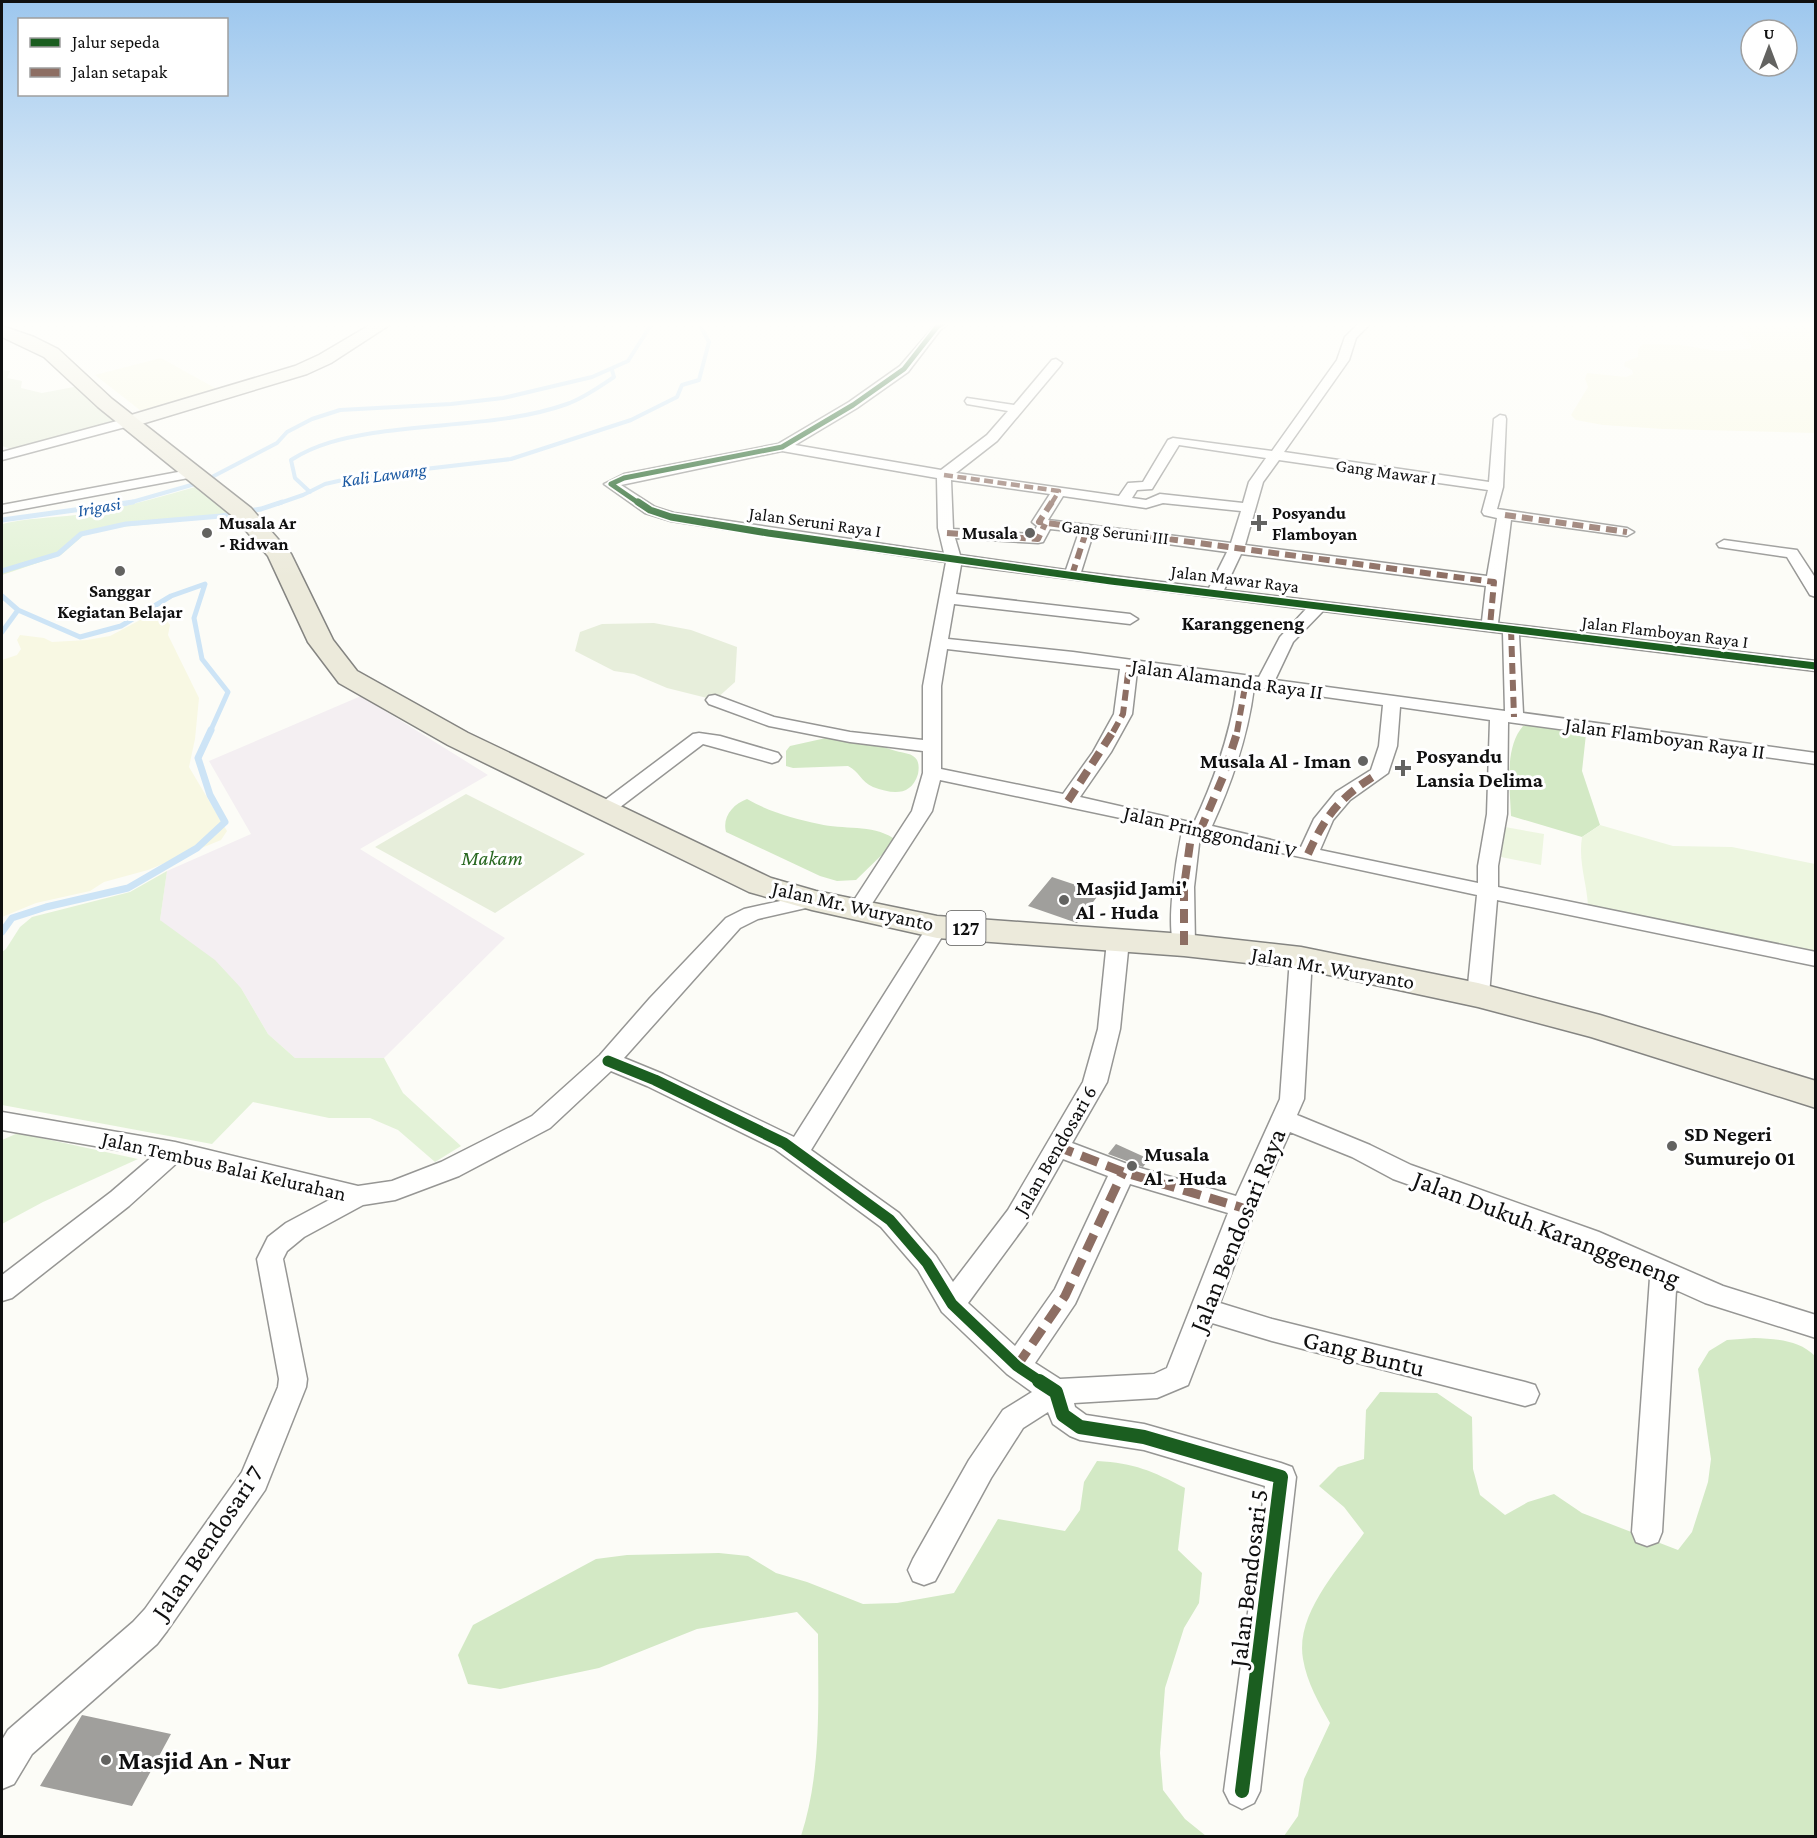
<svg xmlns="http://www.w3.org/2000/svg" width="1817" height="1838" font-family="'Crimson Pro',serif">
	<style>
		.industrial { fill: #f4eff2 }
		.farmland { fill: #f8f8e3 }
		.green { fill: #e3f2d7 }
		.forest { fill: #d3e9c5 }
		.cemetery { fill: #e7eedb }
		.pitch { fill: #edf6e0 }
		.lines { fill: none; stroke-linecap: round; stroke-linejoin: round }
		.stream-far2 { stroke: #cde4f6; stroke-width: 4 }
		.stream-far1 { stroke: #cde4f6; stroke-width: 5 }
		.stream { stroke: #cde4f6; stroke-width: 7 }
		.building { fill: #a09f9c }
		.street-casing { stroke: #969694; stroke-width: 3 }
		.secondary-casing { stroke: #8d8d8b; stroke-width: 3 }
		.primary-casing { stroke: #848481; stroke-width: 3 }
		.street { fill: #fffffe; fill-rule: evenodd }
		.secondary { fill: #f5f5eb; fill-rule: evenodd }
		.primary { fill: #eceadb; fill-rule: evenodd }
		.quiet-far3 { stroke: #8d6e63; stroke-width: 4.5; stroke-dasharray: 9 4.5; stroke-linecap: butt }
		.quiet-far2 { stroke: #8d6e63; stroke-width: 6; stroke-dasharray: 11 6; stroke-linecap: butt }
		.quiet-far1 { stroke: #8d6e63; stroke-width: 8; stroke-dasharray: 14 8; stroke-linecap: butt }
		.quiet { stroke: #8d6e63; stroke-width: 9; stroke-dasharray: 18 9; stroke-linecap: butt }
		.cycleway-far3-casing { stroke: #fff; stroke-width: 8 }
		.cycleway-far2-casing { stroke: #fff; stroke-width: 10 }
		.cycleway-far1-casing { stroke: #fff; stroke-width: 15 }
		.cycleway-casing { stroke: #fff; stroke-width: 17 }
		.cycleway-far3 { stroke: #1b5e20; stroke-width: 5 }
		.cycleway-far2 { stroke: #1b5e20; stroke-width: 7 }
		.cycleway-far1 { stroke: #1b5e20; stroke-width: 11 }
		.cycleway { stroke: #1b5e20; stroke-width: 14 }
		.poi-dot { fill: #636361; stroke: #fff; stroke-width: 2 }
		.labels { text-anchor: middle; stroke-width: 6; stroke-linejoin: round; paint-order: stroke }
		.far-street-label { font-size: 18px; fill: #101010; stroke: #fff }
		.far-water-label { font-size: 18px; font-style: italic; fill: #1a58a2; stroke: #fff }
		.far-poi-label { font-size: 18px; font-weight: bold; fill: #101010; stroke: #fff; text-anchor: start }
		.far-quarter-label { font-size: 20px; font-weight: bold; fill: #101010; stroke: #fff }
		.shield { fill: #fff; stroke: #585858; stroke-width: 1.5 }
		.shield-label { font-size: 20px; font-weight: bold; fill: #101010 }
		.street-label { font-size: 21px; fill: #101010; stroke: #fff }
		.poi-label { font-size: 21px; font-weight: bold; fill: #101010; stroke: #fff; text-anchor: start }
		.park-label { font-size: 21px; font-style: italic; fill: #286820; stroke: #fff }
		.near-street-label { font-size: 26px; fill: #101010; stroke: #fff }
		.near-poi-label { font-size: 26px; font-weight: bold; fill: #101010; stroke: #fff; text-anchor: start }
	</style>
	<rect width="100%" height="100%" fill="#fcfcf7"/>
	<path class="industrial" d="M 361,696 L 488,775 L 360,849 L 505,938 L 384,1058 L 295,1058 L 268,1034 L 241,988 L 160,920 L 167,871 L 251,834 L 209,761 Z"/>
	<path class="farmland" d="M 1737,322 L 1815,322 L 1815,433 L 1663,429 L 1603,425 L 1576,420 L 1571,415 L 1588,387 L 1585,379 L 1587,373 L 1626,377 L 1633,374 L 1632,370 L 1624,366 L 1625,362 L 1638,357 L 1638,349 L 1643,344 L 1681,345 L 1718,351 L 1749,349 L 1752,346 L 1737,329 Z
		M 161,358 L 224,393 L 145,414 L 95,375 Z
		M 159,610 L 170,625 L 168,635 L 199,698 L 195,739 L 189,767 L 227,831 L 221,840 L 148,870 L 104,882 L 90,891 L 36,903 L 2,917 L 2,660 L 17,655 L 21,649 L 17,640 L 20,635 L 44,638 L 52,642 L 87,640 L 110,636 Z"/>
	<path class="green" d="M 195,487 L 234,511 L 192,520 L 121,527 L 85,534 L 61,555 L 2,575 L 2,524 C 27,518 51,518 76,515 C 117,510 156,498 195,487 Z
		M 167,871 L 160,920 L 215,960 L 241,988 L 268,1034 L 295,1058 L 384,1058 L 403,1093 L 461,1146 L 435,1162 L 398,1130 L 370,1118 L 329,1118 L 253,1102 L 212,1144 L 2,1105 L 2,952 L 6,949 L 20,927 L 32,917 L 130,892 Z
		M 18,1133 L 138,1159 L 43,1202 L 2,1224 L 2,1140 Z"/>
	<path class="forest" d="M 1523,726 L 1550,726 L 1586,734 L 1582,771 L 1600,825 L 1582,837 L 1511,816 C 1510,788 1504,748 1523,726 Z
		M 853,732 C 867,738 880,747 896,751 C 903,753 913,753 917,760 C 919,764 919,769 918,774 C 911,797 892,794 873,787 C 861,782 859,771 848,766 L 793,768 L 786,766 L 786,751 L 790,746 Z
		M 747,799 C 769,812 795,819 819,824 C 843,830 872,824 893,838 L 893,844 L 856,880 L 837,881 L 820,876 L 726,832 C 722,817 733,804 747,799 Z
		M 1754,1338 C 1776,1339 1799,1340 1815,1356 L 1815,1836 L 1284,1836 L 1298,1816 L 1304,1779 L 1330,1723 C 1319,1703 1307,1683 1303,1659 C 1295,1614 1339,1568 1364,1533 L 1344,1507 L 1319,1486 L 1338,1467 L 1364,1459 L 1366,1410 L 1380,1392 L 1437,1393 L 1472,1417 L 1473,1469 L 1480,1495 L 1505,1515 L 1528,1502 L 1554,1494 L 1582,1513 L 1678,1550 L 1692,1532 L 1708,1482 L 1711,1459 L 1698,1369 L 1709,1351 L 1727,1340 Z
		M 1097,1461 C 1135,1463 1152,1471 1185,1488 L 1178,1550 L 1202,1573 L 1199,1603 L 1184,1628 L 1165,1688 L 1160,1753 L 1163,1790 L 1185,1819 L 1206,1836 L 801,1836 C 822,1771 818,1702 818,1634 L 797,1612 L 697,1629 L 599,1668 L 500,1689 L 468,1684 L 458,1655 L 473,1625 L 596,1559 L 627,1555 L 719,1553 L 748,1556 L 776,1573 L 807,1582 L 863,1604 L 897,1603 L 954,1593 L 998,1519 L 1065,1531 L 1080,1510 L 1084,1482 Z"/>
	<path class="cemetery" d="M 2,370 L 10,371 L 7,378 L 22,381 L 21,388 L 42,393 L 79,386 L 116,420 L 14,450 L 2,446 Z
		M 654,623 L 691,630 L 737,647 L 735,682 L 715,700 L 667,688 L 634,674 L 614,671 L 575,651 L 580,632 L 602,624 Z
		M 466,794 L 585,854 L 495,913 L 375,847 Z"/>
	<path class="pitch" d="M 1600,825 L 1673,846 L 1732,847 L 1815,864 L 1815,951 L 1588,906 C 1587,883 1578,862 1582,837 Z
		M 1505,827 L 1544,834 L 1541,865 L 1501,857 Z"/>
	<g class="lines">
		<path class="stream-far2" d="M 210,478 L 277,443 L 287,432 L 312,419 L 340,410 L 451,404 L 503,398 L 592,377 L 628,361 L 653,322
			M 310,492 L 295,478 L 291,460 C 316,444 343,438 373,433 C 434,423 509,425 567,404 C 584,398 599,387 614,377 L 612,370
			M 125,504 L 195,484
			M 277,504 L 303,495 L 325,484 L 356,477 L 511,459 L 631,420 L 677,397 L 682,385 L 699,380 L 709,342 L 698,322"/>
		<path class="stream-far1" d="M 2,520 L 133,502
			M 2,571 L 58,554 L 81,534 L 126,524 L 221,516 L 261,509 L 282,502
			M 2,596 L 18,610 L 2,632
			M 18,610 L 80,637 L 121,626 L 171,596 L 205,584 L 194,618 L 202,659 L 228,692 L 210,732"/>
		<path class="stream" d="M 2,932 L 12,918 L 46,907 L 128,888 L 197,848 L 225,822 L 210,795 L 198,758 L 211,730"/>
	</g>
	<path class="building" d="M 1052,877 L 1100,893 L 1077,923 L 1028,906 Z
		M 1116,1144 L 1149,1159 L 1143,1167 L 1108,1154 Z
		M 82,1715 L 171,1734 L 132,1806 L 40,1786 Z"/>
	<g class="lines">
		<g class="street-casing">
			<path id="street" d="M 938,322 L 951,322 L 941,329 L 908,372 L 857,408 L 795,445 L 941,470 L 987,435 L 1008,411 L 967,404 L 965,401 L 967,398 L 1014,405 L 1052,360 L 1056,359 L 1062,363 L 1060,366 L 997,441 L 956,473 L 1119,496 L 1128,483 L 1143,482 L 1168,440 L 1173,438 L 1272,451 L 1337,360 L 1345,337 L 1360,322 L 1372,322 L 1356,338 L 1349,360 L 1284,452 L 1489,482 L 1494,419 L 1500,415 L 1505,416 L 1506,419 L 1503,487 L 1497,509 L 1627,528 L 1634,532 L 1627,536 L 1511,520 L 1498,623 L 1816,661 L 1816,671 L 1519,635 L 1523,713 L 1816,753 L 1816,764 L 1508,722 L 1507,814 L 1498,866 L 1498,887 L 1816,952 L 1816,966 L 1497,900 L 1489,995 L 1486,1000 L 1478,1002 L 1470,1000 L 1467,995 L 1477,895 L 1203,836 L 1200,837 L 1199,844 L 1194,887 L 1195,945 L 1192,950 L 1184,952 L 1176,950 C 1164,931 1177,855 1182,831 L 940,780 L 932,811 L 864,916 L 857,918 L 850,916 L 847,911 L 912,811 L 923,773 L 923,751 L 850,742 L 769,726 L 709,704 L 706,700 L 709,696 L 715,695 L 774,717 L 850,732 L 923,740 L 923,686 L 946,562 L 671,521 L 645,513 L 604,484 L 624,474 L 778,444 L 849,402 L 900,366 ZM 1179,445 L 1266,458 L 1249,482 L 1243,503 L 1160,494 L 1146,500 L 1132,498 L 1137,490 L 1152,489 ZM 782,451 L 937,478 L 938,528 L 944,553 L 674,513 L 655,507 L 621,485 ZM 1279,460 L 1488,490 L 1482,512 L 1484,515 L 1497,518 L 1487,576 L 1245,545 L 1263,482 ZM 951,480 L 1050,494 L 1032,522 L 1037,526 L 1033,534 L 953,529 ZM 1063,496 L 1146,508 L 1163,503 L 1241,511 L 1231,543 L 1048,520 ZM 1050,529 L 1079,532 L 1066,570 L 960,555 L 955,538 L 1038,543 L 1043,542 ZM 1093,534 L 1227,552 L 1209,588 L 1081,572 ZM 1241,554 L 1486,586 L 1482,621 L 1224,590 ZM 961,565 L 1306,609 L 1280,637 L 1259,677 L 1073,652 L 948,639 L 954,604 L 1130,624 L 1138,619 L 1130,614 L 956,594 ZM 1323,611 L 1503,633 L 1505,711 L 1275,680 L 1293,642 ZM 947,649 L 1120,669 L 1114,714 L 1093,752 L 1063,794 L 941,769 L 941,686 ZM 1137,671 L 1237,685 C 1231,733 1215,778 1194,823 L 1080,797 L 1111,752 L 1132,714 ZM 1254,687 L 1383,705 L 1379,746 L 1371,770 L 1336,792 L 1314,819 L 1301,847 L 1212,826 C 1232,782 1248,736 1254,687 ZM 1400,707 L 1490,720 L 1487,814 L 1478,866 L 1478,883 L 1320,850 L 1333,820 L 1350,800 L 1388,773 L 1397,746 Z
				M 128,418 L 133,419 L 134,422 L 133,425 L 2,460 L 2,452 Z
				M 194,469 L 201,473 L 199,476 L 2,513 L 2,505 Z
				M 1724,540 L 1797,550 L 1816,579 L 1816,597 L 1810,595 L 1787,557 L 1719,547 L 1717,544 Z
				M 699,733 L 720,736 L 778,753 L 781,757 L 778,761 L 772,763 L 703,744 L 611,814 L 597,814 L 594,810 L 597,806 L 693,734 Z
				M 812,894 L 819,895 L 822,900 L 819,905 L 758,919 L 740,928 L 624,1058 L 663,1074 L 794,1137 L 930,922 L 937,920 L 944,922 L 948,927 L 811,1150 L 899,1213 L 936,1256 L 953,1282 L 1008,1210 L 1083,1082 L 1098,1029 L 1107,941 L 1110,936 L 1118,934 L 1126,936 L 1129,941 L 1120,1029 L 1107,1082 L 1072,1143 L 1130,1165 L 1236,1196 L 1280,1099 L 1290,958 L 1293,953 L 1301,951 L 1309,953 L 1312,958 L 1304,1099 L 1297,1115 L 1370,1145 L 1411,1165 L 1599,1232 L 1723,1286 L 1816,1315 L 1816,1338 L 1705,1303 L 1676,1290 L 1662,1532 L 1658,1542 L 1647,1546 L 1636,1542 L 1632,1532 L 1650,1278 L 1581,1246 L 1393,1179 L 1352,1157 L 1290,1132 L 1256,1208 L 1220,1303 L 1272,1319 L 1525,1382 L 1535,1385 L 1539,1394 L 1535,1403 L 1525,1406 L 1272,1341 L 1212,1323 L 1188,1385 L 1157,1398 L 1074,1403 L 1075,1407 L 1086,1415 L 1144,1424 L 1281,1463 L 1292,1467 L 1296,1477 L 1260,1791 L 1254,1803 L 1242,1809 L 1230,1803 L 1224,1791 L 1265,1486 L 1144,1450 L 1080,1440 L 1070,1436 L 1053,1424 L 1048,1412 L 1023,1428 L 991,1478 L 935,1581 L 924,1585 L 913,1581 L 908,1570 L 913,1559 L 969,1460 L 1003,1410 L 1032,1392 L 1007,1374 L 942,1312 L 918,1270 L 881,1227 L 775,1149 L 647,1086 L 611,1071 L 550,1128 L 459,1176 L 395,1200 L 363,1205 L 304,1237 L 287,1251 L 283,1259 L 307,1379 L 306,1387 L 265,1490 L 167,1631 L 157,1644 L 32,1754 L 14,1784 L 2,1789 L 2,1740 L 8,1730 L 133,1622 L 145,1609 L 242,1472 L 278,1387 L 279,1379 L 257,1259 L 268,1237 L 286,1223 L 331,1199 L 179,1161 L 129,1206 L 12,1298 L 2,1301 L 2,1275 L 111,1192 L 153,1156 L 2,1130 L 2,1112 L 175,1142 L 358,1186 L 392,1181 L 441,1162 L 532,1116 L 600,1055 L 650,998 L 726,918 L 744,909 ZM 1063,1159 L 1108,1176 L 1055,1289 L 1015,1346 L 968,1303 L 1026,1224 ZM 1130,1184 L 1228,1213 L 1167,1368 L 1154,1374 L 1060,1379 L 1035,1363 L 1075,1304 Z"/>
		</g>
		<g class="secondary-casing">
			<path id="secondary" d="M 375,322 L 394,322 L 331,363 L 307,374 L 135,426 L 121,426 L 119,422 L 121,418 L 295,366 L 319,355 Z"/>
		</g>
		<g class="primary-casing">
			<path id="primary" d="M 2,326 L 34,337 L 58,349 L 112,399 L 251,508 L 291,554 L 333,640 L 357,671 L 468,733 L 771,878 L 816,891 L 937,916 L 1184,934 L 1301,947 L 1478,983 L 1600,1015 L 1816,1081 L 1816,1108 L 1591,1037 L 1478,1007 L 1301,969 L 1184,956 L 937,938 L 812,910 L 749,892 L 448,745 L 339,683 L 308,642 L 268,556 L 235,518 L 98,407 L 44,357 L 2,337 Z"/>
		</g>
		<use href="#street" class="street"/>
		<use href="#secondary" class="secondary"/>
		<use href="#primary" class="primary"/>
		<path class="quiet-far3" d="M 944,475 L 1059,491 L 1051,504"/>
		<path class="quiet-far2" d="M 1052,502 L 1039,522 L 1494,582 L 1490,626
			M 1505,515 L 1627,532
			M 947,533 L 1038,539 L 1045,524
			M 1072,575 L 1087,529
			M 1511,629 L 1514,717
			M 1113,732 L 1123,714 L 1129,665
			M 1237,732 L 1246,681"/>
		<path class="quiet-far1" d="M 1068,801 L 1114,730
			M 1200,831 L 1223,777 L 1238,730
			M 1308,854 C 1326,814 1341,796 1379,773
			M 1184,945 L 1184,887 L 1192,829"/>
		<path class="quiet" d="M 1056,1146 L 1123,1172 L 1243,1208
			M 1017,1366 L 1065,1296 L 1123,1172"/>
		<g class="cycleway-far3-casing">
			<path id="cycleway-far3" d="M 640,504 L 611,484 L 624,478 L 782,447 L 853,405 L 904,369 L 937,327 L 945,322"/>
		</g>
		<g class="cycleway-far2-casing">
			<path id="cycleway-far2" d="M 638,502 L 650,510 L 671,517 L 768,533 L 1111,581 L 1816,666"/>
		</g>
		<g class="cycleway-far1-casing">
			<path id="cycleway-far1" d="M 608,1061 L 655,1080 L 784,1143 L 890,1220 L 927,1263 L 952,1304 L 1017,1366 L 1041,1382"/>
		</g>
		<g class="cycleway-casing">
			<path id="cycleway" d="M 1039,1381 L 1056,1392 L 1063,1415 L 1080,1427 L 1144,1437 L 1281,1477 L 1242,1791"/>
		</g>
		<use href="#cycleway-far3" class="cycleway-far3"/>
		<use href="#cycleway-far2" class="cycleway-far2"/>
		<use href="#cycleway-far1" class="cycleway-far1"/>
		<use href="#cycleway" class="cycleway"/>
	</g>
	<linearGradient id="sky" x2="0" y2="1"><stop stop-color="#9dc7ee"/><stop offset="0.56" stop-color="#fefefb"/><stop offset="1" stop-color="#fefefb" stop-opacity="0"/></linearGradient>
	<rect width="1817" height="579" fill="url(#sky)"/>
	<g class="poi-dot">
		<path d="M1256 514h6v6h6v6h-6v6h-6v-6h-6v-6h6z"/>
		<circle cx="207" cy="533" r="6"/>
		<circle cx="1030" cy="533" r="6"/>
		<circle cx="120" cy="571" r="6"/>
		<circle cx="1363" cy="761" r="6"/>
		<path d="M1400 759h6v6h6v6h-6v6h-6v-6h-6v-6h6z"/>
		<circle cx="1064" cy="900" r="6"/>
		<circle cx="1672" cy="1146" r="6"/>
		<circle cx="1132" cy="1166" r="6"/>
		<circle cx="106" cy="1760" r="6"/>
	</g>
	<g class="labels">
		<g class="far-street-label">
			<text transform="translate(1386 472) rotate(8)" y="6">Gang Mawar I</text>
			<text transform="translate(815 522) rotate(8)" y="6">Jalan Seruni Raya I</text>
			<text transform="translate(1115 532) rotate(7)" y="6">Gang Seruni III</text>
			<text transform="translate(1235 579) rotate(7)" y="6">Jalan Mawar Raya</text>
			<text transform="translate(1665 632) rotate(7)" y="6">Jalan Flamboyan Raya I</text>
		</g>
		<g class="far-water-label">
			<text transform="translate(384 475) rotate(-8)" y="6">Kali Lawang</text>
			<text transform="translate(99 507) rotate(-10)" y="6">Irigasi</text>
		</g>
		<g class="far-poi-label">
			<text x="1272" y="519">Posyandu<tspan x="1272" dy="21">Flamboyan</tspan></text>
			<text x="219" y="529">Musala Ar<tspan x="219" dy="21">- Ridwan</tspan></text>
			<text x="1018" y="539" text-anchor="end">Musala</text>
			<text x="120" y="597" text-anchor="middle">Sanggar<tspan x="120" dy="21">Kegiatan Belajar</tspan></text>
		</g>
		<g class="far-quarter-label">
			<text x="1243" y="630">Karanggeneng</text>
		</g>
		<rect class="shield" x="946.5" y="911" width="39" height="34" rx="4.5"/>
		<g class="shield-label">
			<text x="966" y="935">127</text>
		</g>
		<g class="street-label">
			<text transform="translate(1227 679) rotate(8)" y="7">Jalan Alamanda Raya II</text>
			<text transform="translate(1665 738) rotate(8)" y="7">Jalan Flamboyan Raya II</text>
			<text transform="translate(1210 832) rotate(13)" y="7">Jalan Pringgondani V</text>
			<text transform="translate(853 906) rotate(13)" y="7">Jalan Mr. Wuryanto</text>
			<text transform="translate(1333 968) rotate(10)" y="7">Jalan Mr. Wuryanto</text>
			<text transform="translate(1055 1150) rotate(-60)" y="7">Jalan Bendosari 6</text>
			<text transform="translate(224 1166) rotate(13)" y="7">Jalan Tembus Balai Kelurahan</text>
		</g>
		<g class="poi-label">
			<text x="1416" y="763">Posyandu<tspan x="1416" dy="24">Lansia Delima</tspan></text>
			<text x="1351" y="768" text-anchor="end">Musala Al - Iman</text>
			<text x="1076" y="895">Masjid Jami'<tspan x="1076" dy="24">Al - Huda</tspan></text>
			<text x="1684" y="1141">SD Negeri<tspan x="1684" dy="24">Sumurejo 01</tspan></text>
			<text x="1144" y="1161">Musala<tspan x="1144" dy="24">Al - Huda</tspan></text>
		</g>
		<g class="park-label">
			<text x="492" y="865">Makam</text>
		</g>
		<g class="near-street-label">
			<text transform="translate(1547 1228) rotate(21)" y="9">Jalan Dukuh Karanggeneng</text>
			<text transform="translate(1237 1230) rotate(-68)" y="9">Jalan Bendosari Raya</text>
			<text transform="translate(1364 1353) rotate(14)" y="9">Gang Buntu</text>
			<text transform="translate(207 1542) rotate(-56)" y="9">Jalan Bendosari 7</text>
			<text transform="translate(1248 1578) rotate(-83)" y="9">Jalan Bendosari 5</text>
		</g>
		<g class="near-poi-label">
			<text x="118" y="1769">Masjid An - Nur</text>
		</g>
	</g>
	<rect width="1817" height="1838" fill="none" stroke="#101010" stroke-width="6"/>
	<rect x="18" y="18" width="210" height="78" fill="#ffffff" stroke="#9f9f9f" stroke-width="1.5"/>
	<rect x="30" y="38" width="30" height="9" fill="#1b5e20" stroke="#9f9f9f" stroke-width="1.5"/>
	<text x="72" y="48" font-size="18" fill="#101010">Jalur sepeda</text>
	<rect x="30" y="68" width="30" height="9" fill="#8d6e63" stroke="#9f9f9f" stroke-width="1.5"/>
	<text x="72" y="78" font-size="18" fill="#101010">Jalan setapak</text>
	<g transform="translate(1769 48)"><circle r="28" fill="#ffffff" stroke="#9f9f9f" stroke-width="1.5"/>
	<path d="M0-4.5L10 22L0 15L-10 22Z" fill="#636361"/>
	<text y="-9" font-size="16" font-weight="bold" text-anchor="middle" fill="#101010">U</text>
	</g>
</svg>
